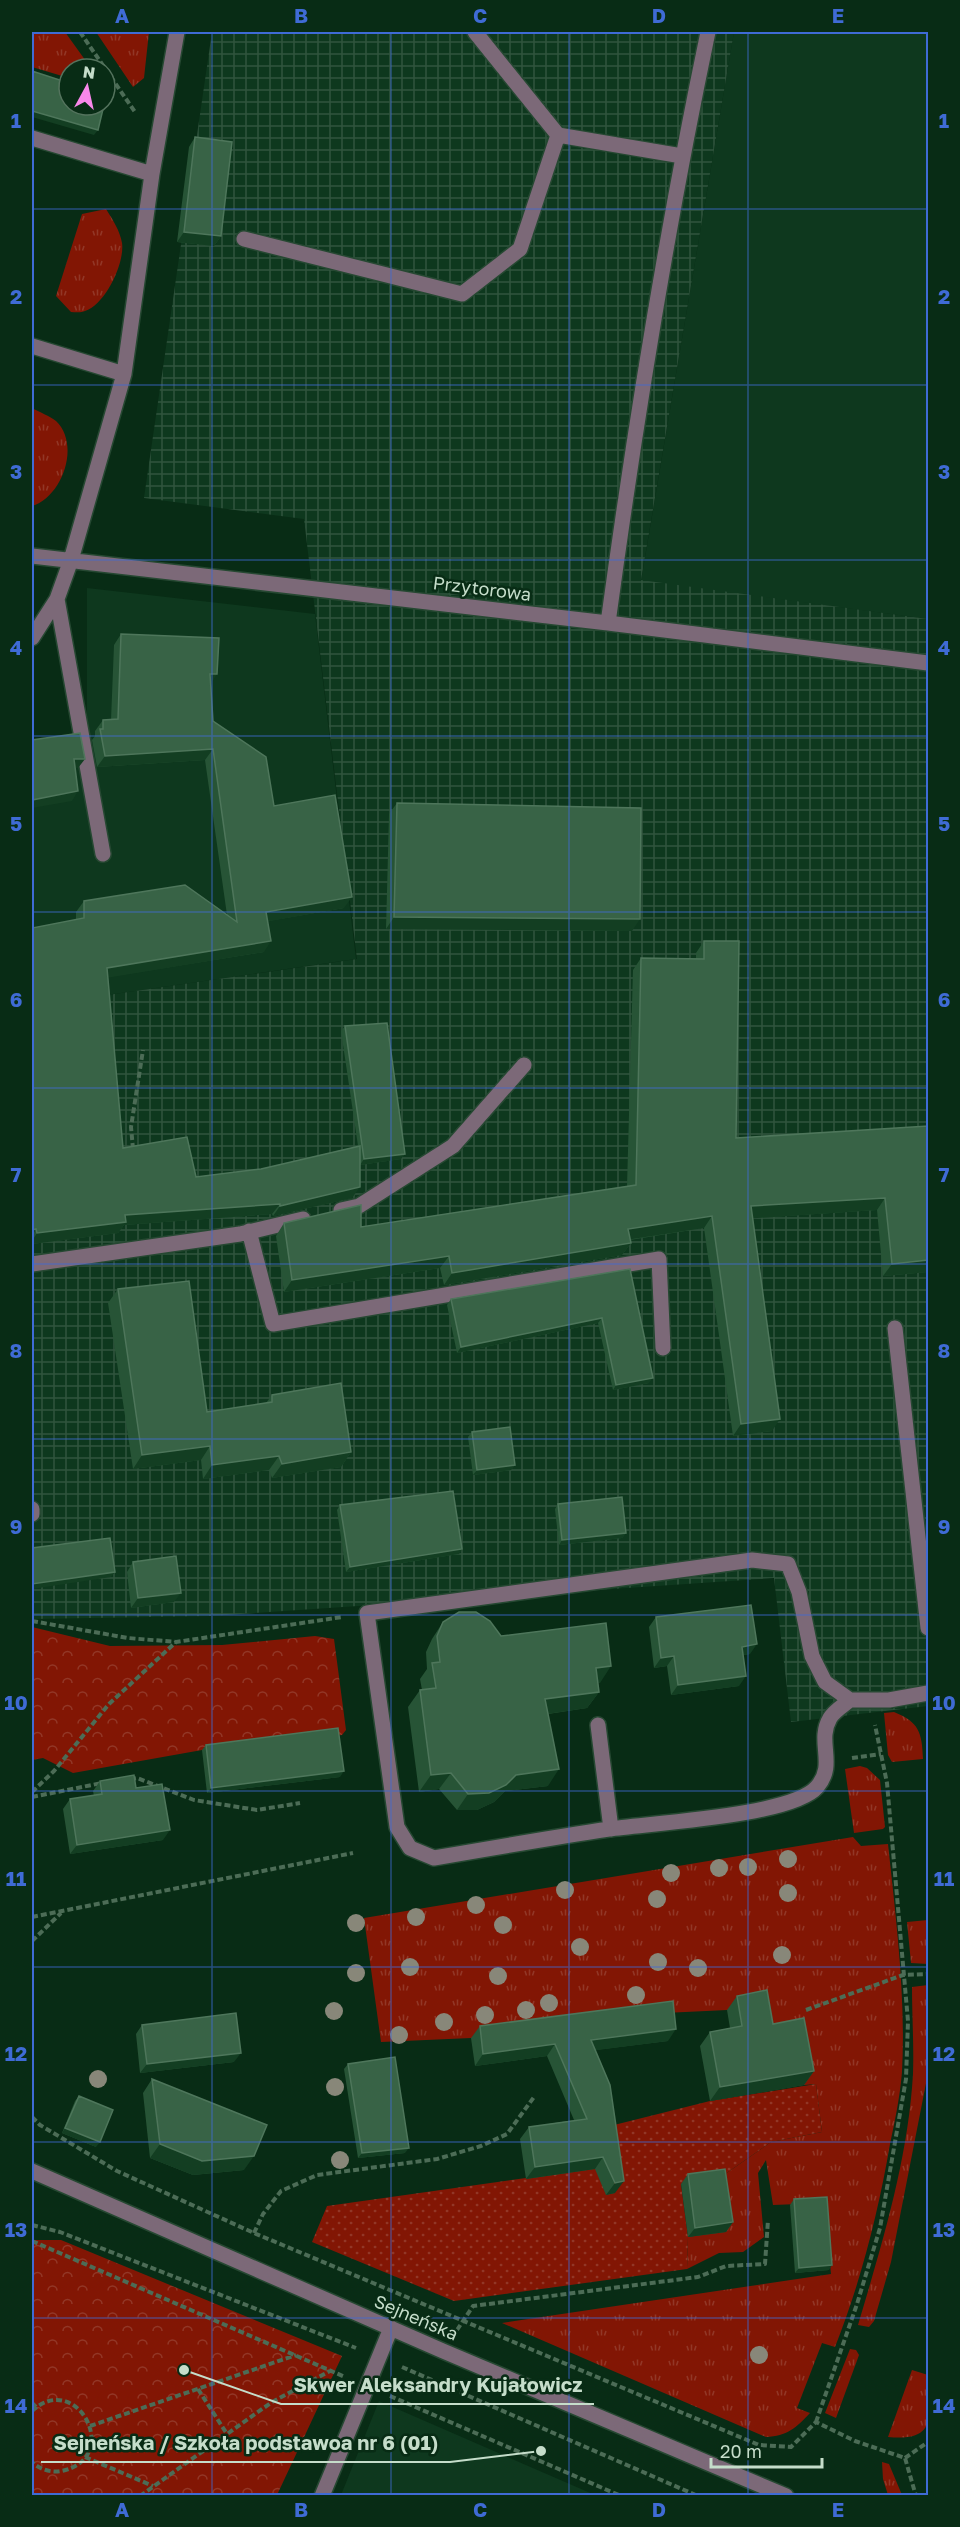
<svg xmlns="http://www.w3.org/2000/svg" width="960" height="2527" font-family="'Golos Text',sans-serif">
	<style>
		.built { fill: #0e381e }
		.industrial { fill: url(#industrial-grid) }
		.grass { fill: url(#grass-tufts) }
		.park { fill: url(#park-crowns) }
		.garden { fill: url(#garden-dots) }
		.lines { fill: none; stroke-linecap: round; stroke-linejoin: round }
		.minor-casing { stroke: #264832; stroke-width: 18 }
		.path { stroke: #4c6c56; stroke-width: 4; stroke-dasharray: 6 3; stroke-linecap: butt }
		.minor { stroke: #7c6978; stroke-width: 15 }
		.tree { fill: #888779 }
		.wall { fill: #275436 }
		.shaded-wall { fill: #133e22 }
		.building { fill: #386346; stroke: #4e765b; stroke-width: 1.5 }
		.grid { fill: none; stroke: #3f6bd5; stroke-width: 1.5; stroke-opacity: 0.55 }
		.labels { text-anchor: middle; stroke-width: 5; stroke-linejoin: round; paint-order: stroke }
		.street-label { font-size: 18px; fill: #c5ddca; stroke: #082c15 }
		.leader { fill: none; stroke: #c5ddca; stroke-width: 2 }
		.callout-dot { fill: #c5ddca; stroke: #082c15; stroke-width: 2 }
		.callout-label { font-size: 20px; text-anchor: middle; font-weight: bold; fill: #c5ddca; stroke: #082c15; stroke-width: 5; stroke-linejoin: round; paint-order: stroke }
		.neatline { fill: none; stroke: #3f6bd5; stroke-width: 2 }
		.grid-label { font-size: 20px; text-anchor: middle; font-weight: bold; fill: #3f6bd5 }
	</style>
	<defs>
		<pattern id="industrial-grid" width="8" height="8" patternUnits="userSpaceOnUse" patternTransform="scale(1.5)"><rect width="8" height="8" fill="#0e381e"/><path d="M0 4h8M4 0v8" fill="none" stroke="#30543d"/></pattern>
		<pattern id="grass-tufts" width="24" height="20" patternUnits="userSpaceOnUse" patternTransform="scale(1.5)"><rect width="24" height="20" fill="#821604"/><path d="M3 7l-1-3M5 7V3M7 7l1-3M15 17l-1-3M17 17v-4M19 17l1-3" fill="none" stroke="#923727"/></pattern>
		<pattern id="park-crowns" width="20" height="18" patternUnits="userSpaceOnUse" patternTransform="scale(1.5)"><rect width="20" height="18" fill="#821604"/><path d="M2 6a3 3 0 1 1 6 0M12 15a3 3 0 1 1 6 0" fill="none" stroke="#923727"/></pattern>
		<pattern id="garden-dots" width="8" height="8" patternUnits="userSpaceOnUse" patternTransform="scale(1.5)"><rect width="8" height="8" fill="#821604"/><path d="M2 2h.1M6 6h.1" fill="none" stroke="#923727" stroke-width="1.8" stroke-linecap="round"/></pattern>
	</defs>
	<rect width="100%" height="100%" fill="#082c15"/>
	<path class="built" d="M 734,32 L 928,32 L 928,619 L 641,581 Z
		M 87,588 L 315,614 L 356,959 L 32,1006 L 32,741 L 87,731 Z
		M 379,2401 L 595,2495 L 341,2495 Z"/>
	<path class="industrial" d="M 212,32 L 734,32 L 641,580 L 928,619 L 928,1706 L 791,1722 L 774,1578 L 211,1616 L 32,1619 L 32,1006 L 357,959 L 304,519 L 144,498 Z"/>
	<path class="grass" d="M 32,32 L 65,32 L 88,64 L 86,69 L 69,69 L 69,78 L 32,67 Z
		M 96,32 L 149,32 L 144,78 L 133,87 Z
		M 106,209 C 113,220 120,231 122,243 C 125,263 105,305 85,311 C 81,313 75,312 71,312 L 56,296 L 82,214 Z
		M 32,408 C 39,412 50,416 56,421 C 81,445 62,497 32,506 Z
		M 894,1712 C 919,1722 922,1732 923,1759 L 892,1762 L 888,1755 L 884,1713 Z
		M 860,1766 L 867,1768 L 880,1780 L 885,1827 L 883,1829 L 854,1833 L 845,1769 Z
		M 853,1837 L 861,1846 L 888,1844 C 896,1919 906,1997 902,2072 C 900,2096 895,2121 890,2144 C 878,2214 861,2281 835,2347 L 822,2343 L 797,2408 L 810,2413 C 796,2428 787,2436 766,2437 L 502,2323 L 831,2274 L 824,2203 L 773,2205 L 766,2160 L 758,2173 L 764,2237 L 743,2252 L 719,2253 L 687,2269 L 688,2237 L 726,2231 L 718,2179 L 771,2142 L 822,2132 L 816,2084 L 804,2085 L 795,2032 L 763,2038 L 757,2005 L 727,2010 L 664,2013 L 471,2038 L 381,2042 L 364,1918 Z
		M 928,1920 L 928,1964 L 911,1963 L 907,1922 Z
		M 928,1985 L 928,2073 L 891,2262 L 874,2321 L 869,2327 L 858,2325 C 882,2244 908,2160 913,2074 C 914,2046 912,2016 912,1987 Z
		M 850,2349 L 856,2350 L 859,2355 L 836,2418 L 825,2413 Z
		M 912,2370 L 928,2375 C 929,2413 940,2442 888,2437 Z
		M 882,2462 L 889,2464 L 902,2495 L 888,2495 L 883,2479 Z"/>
	<path class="park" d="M 32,1627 L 110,1646 L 222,1645 L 315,1636 L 334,1639 L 346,1730 L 342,1735 L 202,1750 L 73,1773 L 43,1758 L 32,1760 Z
		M 32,2240 L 61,2240 L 342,2356 L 277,2495 L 32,2495 Z"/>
	<path class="garden" d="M 816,2084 L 822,2132 L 771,2142 L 718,2179 L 681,2184 L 688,2237 L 687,2269 L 454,2301 L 312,2242 L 327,2206 L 611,2166 L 606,2127 L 710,2101 Z"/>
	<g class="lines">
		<g class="minor-casing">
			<path id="minor" d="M 558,135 L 682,156
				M 32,138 L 152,174
				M 244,239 L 462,294 L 520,249 L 558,135 L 475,32
				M 32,346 L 124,374
				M 32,556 L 608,623 L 928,663
				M 608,623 C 635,425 667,227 708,32
				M 32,638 L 57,599
				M 103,854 L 57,599 L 71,560 L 124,374 L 152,174 L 177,32
				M 341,1210 L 359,1206 L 453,1146 L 524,1065
				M 249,1231 L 273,1324 L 659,1259 L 663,1348
				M 32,1264 L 240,1234 L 303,1219
				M 895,1328 L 928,1628
				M 32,1509 L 32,1514
				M 850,1700 C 844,1705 834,1711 830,1718 C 816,1742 837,1764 817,1787 C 792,1816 651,1823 609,1829 C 550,1838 492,1848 434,1858 L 410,1848 L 397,1827 L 367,1613 L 752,1560 L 788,1564 L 799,1592 L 812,1656 L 825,1682 L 850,1700 L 889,1700 L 928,1693
				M 598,1725 L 611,1829
				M 32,2171 L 443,2351 L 786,2496
				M 322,2496 L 391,2328"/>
		</g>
		<path class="path" d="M 80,32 L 135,112
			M 133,1149 L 131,1127 L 143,1050
			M 32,1621 L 128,1638 L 176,1642
			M 852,1758 L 881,1754
			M 130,1779 L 137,1778 L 194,1800 L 257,1810 L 300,1803
			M 32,1792 L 54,1771 L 109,1704 L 176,1642 L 342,1617
			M 32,1797 L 102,1783
			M 32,1917 L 353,1853
			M 32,1941 L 61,1913
			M 806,2010 L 903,1975 L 928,1974
			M 32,2117 L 40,2125 L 117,2171 L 254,2233 L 759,2445 L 791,2447 L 816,2422 L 855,2441 L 905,2458 L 916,2496
			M 32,2225 L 60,2232 L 356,2348
			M 254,2233 L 263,2214 L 281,2191 L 317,2175 L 437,2159 L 481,2146 L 507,2134 L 534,2097
			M 32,2241 L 345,2377
			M 457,2330 L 473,2306 L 698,2277 L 726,2266 L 765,2264 L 768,2220
			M 402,2367 L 698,2496
			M 198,2389 L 227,2434
			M 390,2396 L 621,2496
			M 32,2403 L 36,2407
			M 32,2411 C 77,2369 124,2459 61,2471 C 51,2473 39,2469 32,2462
			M 816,2422 L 857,2304 L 880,2228 L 906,2079 L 908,2021 L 887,1783 L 875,1725
			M 90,2426 L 296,2355
			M 85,2457 L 153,2486
			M 905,2458 L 928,2442
			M 140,2496 L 272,2402 L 330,2371"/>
		<use href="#minor" class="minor"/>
	</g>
	<g class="tree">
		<circle cx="788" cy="1859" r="9"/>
		<circle cx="748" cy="1867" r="9"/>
		<circle cx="719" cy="1868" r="9"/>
		<circle cx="671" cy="1873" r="9"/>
		<circle cx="565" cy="1890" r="9"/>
		<circle cx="788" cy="1893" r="9"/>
		<circle cx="657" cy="1899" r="9"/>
		<circle cx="476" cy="1905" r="9"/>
		<circle cx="416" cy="1917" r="9"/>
		<circle cx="356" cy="1923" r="9"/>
		<circle cx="503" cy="1925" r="9"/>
		<circle cx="580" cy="1947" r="9"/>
		<circle cx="782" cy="1955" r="9"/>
		<circle cx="658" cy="1962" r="9"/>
		<circle cx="410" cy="1967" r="9"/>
		<circle cx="698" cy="1968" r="9"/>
		<circle cx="356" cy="1973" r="9"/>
		<circle cx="498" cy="1976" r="9"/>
		<circle cx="636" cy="1995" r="9"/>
		<circle cx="549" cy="2003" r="9"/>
		<circle cx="526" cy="2010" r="9"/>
		<circle cx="334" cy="2011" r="9"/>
		<circle cx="485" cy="2015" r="9"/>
		<circle cx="444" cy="2022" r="9"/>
		<circle cx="399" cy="2035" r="9"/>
		<circle cx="98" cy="2079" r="9"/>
		<circle cx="335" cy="2087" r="9"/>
		<circle cx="340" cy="2160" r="9"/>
		<circle cx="759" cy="2355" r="9"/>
	</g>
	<path class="wall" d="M 195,137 L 221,236 L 214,246 L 177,242 L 189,147 Z
		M 121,634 L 211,684 L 213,721 L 344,908 L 268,921 L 264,952 L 108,977 L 123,1148 L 196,1177 L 261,1169 L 358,1146 L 341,1031 L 345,1026 L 405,1154 L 401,1159 L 360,1165 L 360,1161 L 352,1198 L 273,1216 L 272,1214 L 124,1225 L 118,1233 L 32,1244 L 32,928 L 76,920 L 76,912 L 84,901 L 227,915 L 205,760 L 97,767 L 92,740 L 95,736 L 95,731 L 103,720 L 111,720 L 114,645 Z
		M 397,803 L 632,931 L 386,929 L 389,814 Z
		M 704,941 L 736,1138 L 928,1126 L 928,1272 L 883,1276 L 877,1210 L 753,1218 L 772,1431 L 733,1436 L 704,1228 L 630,1240 L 631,1243 L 622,1255 L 444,1285 L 440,1268 L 284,1292 L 276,1236 L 284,1223 L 361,1227 L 627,1186 L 633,970 L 641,958 L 696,959 L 696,953 Z
		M 630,1269 L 649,1383 L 613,1390 L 598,1323 L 457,1353 L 447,1305 L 451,1299 Z
		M 118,1289 L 207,1412 L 266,1403 L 272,1395 L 351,1452 L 341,1467 L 272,1478 L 269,1470 L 203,1479 L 201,1460 L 133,1469 L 108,1303 Z
		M 472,1432 L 515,1465 L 511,1470 L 473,1475 L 468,1437 Z
		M 558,1504 L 626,1533 L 622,1538 L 559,1545 L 555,1509 Z
		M 340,1505 L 459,1554 L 346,1572 L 337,1510 Z
		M 133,1562 L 174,1602 L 131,1608 L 127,1572 Z
		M 656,1617 L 750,1654 L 743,1655 L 739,1686 L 671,1695 L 667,1666 L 654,1668 L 649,1627 Z
		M 443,1622 L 501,1636 L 600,1683 L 598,1683 L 599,1692 L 587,1708 L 548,1714 L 548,1786 L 505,1791 L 494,1802 L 477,1810 L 457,1810 L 439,1789 L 419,1792 L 408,1707 L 420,1690 L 422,1690 L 420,1679 L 427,1669 L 426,1652 L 432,1639 Z
		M 206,1745 L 340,1777 L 207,1793 L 202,1750 Z
		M 100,1781 L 136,1788 L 163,1840 L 70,1854 L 63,1809 L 70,1799 L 94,1796 L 93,1791 Z
		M 737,1996 L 773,2024 L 814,2071 L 804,2085 L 710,2101 L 700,2046 L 710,2032 L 730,2028 L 727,2010 Z
		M 142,2025 L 234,2062 L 140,2073 L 136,2034 Z
		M 480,2026 L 668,2041 L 595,2050 L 610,2085 L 615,2193 L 606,2195 L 595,2169 L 526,2179 L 520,2139 L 529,2127 L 574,2120 L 547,2056 L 475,2066 L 471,2038 Z
		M 348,2064 L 405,2153 L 358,2158 L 344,2069 Z
		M 152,2079 L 244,2170 L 193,2175 L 150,2158 L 143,2093 Z
		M 79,2096 L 96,2147 L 62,2133 L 75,2101 Z
		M 688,2174 L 733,2222 L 726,2232 L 688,2237 L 681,2184 Z
		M 794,2199 L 829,2270 L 795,2273 L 790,2205 Z"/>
	<path class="shaded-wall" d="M 32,111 L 98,130 L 94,135 L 32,117 Z
		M 184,232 L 221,236 L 214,246 L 177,242 Z
		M 210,674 L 217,674 L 210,685 Z
		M 213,749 L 205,760 L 97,767 L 105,756 Z
		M 74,759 L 85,759 L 78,768 L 67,769 Z
		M 78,791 L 72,801 L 32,808 L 32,800 Z
		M 352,897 L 344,908 L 259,923 L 266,912 Z
		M 394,917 L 640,919 L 632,931 L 386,929 Z
		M 271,941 L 264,952 L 100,979 L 107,968 Z
		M 405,1154 L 401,1159 L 360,1165 L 364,1159 Z
		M 360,1187 L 352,1198 L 273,1216 L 280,1206 Z
		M 885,1198 L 877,1210 L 743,1219 L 751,1206 Z
		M 280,1204 L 272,1214 L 124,1225 L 118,1233 L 32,1244 L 32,1241 L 37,1233 L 125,1215 Z
		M 712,1216 L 704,1228 L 619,1241 L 628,1229 Z
		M 36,1229 L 32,1236 L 32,1230 Z
		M 631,1243 L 622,1255 L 444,1285 L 452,1273 Z
		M 449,1256 L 440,1268 L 284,1292 L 292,1280 Z
		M 928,1260 L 928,1272 L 883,1276 L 892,1264 Z
		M 602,1318 L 598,1323 L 457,1353 L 461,1347 Z
		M 653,1378 L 649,1383 L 613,1390 L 616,1385 Z
		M 780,1419 L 772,1431 L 733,1436 L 741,1424 Z
		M 210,1446 L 201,1460 L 133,1469 L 142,1455 Z
		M 351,1452 L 341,1467 L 272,1478 L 282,1464 Z
		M 279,1456 L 269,1470 L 203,1479 L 212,1465 Z
		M 515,1465 L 511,1470 L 473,1475 L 477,1470 Z
		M 626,1533 L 622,1538 L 559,1545 L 562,1540 Z
		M 462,1549 L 459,1554 L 346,1572 L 350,1567 Z
		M 115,1572 L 111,1577 L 32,1589 L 32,1584 Z
		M 181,1593 L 174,1602 L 131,1608 L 138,1598 Z
		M 757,1644 L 750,1654 L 735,1656 L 742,1647 Z
		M 674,1656 L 667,1666 L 654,1668 L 661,1658 Z
		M 611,1666 L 600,1683 L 585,1685 L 596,1668 Z
		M 746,1676 L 739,1686 L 671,1695 L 678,1685 Z
		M 599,1692 L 587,1708 L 533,1716 L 545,1699 Z
		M 559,1769 L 548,1786 L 505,1791 L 494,1802 L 477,1810 L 457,1810 L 468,1794 L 516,1775 Z
		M 344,1771 L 340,1777 L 207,1793 L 211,1788 Z
		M 451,1773 L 439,1789 L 419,1792 L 431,1775 Z
		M 170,1830 L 163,1840 L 70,1854 L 77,1845 Z
		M 676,2029 L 668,2041 L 582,2052 L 591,2040 Z
		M 555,2044 L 547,2056 L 475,2066 L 483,2054 Z
		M 241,2053 L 234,2062 L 140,2073 L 147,2064 Z
		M 814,2071 L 804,2085 L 710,2101 L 720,2087 Z
		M 65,2128 L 100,2142 L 96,2147 L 62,2133 Z
		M 160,2144 L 254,2156 L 244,2170 L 193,2175 L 150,2158 Z
		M 409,2148 L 405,2153 L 358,2158 L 362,2153 Z
		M 603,2157 L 595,2169 L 526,2179 L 535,2167 Z
		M 624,2181 L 615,2193 L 606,2195 L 615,2183 Z
		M 733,2222 L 726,2232 L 688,2237 L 695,2228 Z
		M 832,2265 L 829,2270 L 795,2273 L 799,2268 Z"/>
	<path class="building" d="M 32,71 L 69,83 L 69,105 L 104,105 L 98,130 L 32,111 Z
		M 195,137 L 232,142 L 221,236 L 184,232 Z
		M 121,634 L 219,638 L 217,674 L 210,674 L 213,721 L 266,757 L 274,806 L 335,795 L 352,897 L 266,912 L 271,941 L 107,968 L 123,1148 L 187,1137 L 196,1177 L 261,1169 L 360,1146 L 360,1187 L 280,1206 L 280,1204 L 125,1215 L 126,1222 L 37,1233 L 36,1229 L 32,1230 L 32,928 L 84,918 L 84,901 L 185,885 L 237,922 L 213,749 L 105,756 L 100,729 L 103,729 L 103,720 L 118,719 Z
		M 80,733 L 85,759 L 74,759 L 78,791 L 32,800 L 32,740 Z
		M 397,803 L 641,808 L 640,919 L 394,917 Z
		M 704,941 L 739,941 L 736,1138 L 928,1126 L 928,1260 L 892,1264 L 885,1198 L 751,1206 L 780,1419 L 741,1424 L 712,1216 L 628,1229 L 631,1243 L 452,1273 L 449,1256 L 292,1280 L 284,1223 L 361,1205 L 361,1227 L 636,1185 L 641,958 L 704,959 Z
		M 387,1023 L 405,1154 L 364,1159 L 345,1026 Z
		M 630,1269 L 653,1378 L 616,1385 L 602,1318 L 461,1347 L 451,1299 Z
		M 189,1281 L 207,1412 L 272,1402 L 272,1395 L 341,1383 L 351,1452 L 282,1464 L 279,1456 L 212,1465 L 210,1446 L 142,1455 L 118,1289 Z
		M 510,1427 L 515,1465 L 477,1470 L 472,1432 Z
		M 453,1491 L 462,1549 L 350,1567 L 340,1505 Z
		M 622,1497 L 626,1533 L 562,1540 L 558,1504 Z
		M 110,1538 L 115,1572 L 32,1584 L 32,1548 Z
		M 176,1556 L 181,1593 L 138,1598 L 133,1562 Z
		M 751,1605 L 757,1644 L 742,1647 L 746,1676 L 678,1685 L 674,1656 L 661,1658 L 656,1617 Z
		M 459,1612 L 476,1612 L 490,1621 L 501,1636 L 606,1623 L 611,1666 L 596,1668 L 599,1692 L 545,1699 L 559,1769 L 516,1775 L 506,1785 L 489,1793 L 468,1794 L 451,1773 L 431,1775 L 420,1690 L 436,1688 L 432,1663 L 440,1662 L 437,1636 L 443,1622 Z
		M 338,1728 L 344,1771 L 211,1788 L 206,1745 Z
		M 134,1775 L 136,1788 L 162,1784 L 170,1830 L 77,1845 L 70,1799 L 102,1794 L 100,1781 Z
		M 767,1990 L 773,2024 L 804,2018 L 814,2071 L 720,2087 L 710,2032 L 742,2026 L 737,1996 Z
		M 673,2001 L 676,2029 L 591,2040 L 610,2085 L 624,2181 L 615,2183 L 603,2157 L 535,2167 L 529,2127 L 587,2119 L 555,2044 L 483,2054 L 480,2026 Z
		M 236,2013 L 241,2053 L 147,2064 L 142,2025 Z
		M 395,2057 L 409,2148 L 362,2153 L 348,2064 Z
		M 152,2079 L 267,2125 L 254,2156 L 202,2161 L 160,2144 Z
		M 79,2096 L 113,2110 L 100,2142 L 65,2128 Z
		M 725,2169 L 733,2222 L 695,2228 L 688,2174 Z
		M 827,2197 L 832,2265 L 799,2268 L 794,2199 Z"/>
	<path class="grid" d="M 212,32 L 212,2496M 391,32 L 391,2496M 569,32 L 569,2496M 748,32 L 748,2496M 32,209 L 928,209M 32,385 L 928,385M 32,560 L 928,560M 32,736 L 928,736M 32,912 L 928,912M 32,1088 L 928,1088M 32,1264 L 928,1264M 32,1439 L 928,1439M 32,1615 L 928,1615M 32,1791 L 928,1791M 32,1967 L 928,1967M 32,2142 L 928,2142M 32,2318 L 928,2318"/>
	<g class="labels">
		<g class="street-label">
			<text transform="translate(482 589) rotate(7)" y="6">Przytorowa</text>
			<text transform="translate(416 2318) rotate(23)" y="6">Sejneńska</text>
		</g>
	</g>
	<path class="leader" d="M184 2370L281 2404H594M541 2451L450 2462H41"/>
	<g class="callout-dot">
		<circle cx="184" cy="2370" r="6"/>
		<circle cx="541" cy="2451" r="6"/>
	</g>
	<g class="callout-label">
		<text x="438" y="2392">Skwer Aleksandry Kujałowicz</text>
		<text x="246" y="2450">Sejneńska / Szkoła podstawoa nr 6 (01)</text>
	</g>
	<rect width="960" height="2527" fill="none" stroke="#082c15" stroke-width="66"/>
	<g transform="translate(87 87) rotate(8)"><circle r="28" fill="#082c15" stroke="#54735d" stroke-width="1.5"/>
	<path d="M0-4.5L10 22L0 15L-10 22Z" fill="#f888ea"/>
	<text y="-9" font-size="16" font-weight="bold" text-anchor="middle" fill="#c5ddca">N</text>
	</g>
	<path d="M711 2458v9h111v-9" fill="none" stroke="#c5ddca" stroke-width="3"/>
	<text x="720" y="2458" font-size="18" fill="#c5ddca" stroke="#082c15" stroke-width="4.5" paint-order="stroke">20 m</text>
	<rect x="33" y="33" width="894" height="2461" class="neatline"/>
	<g class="grid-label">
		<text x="122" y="23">A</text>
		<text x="301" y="23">B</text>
		<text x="480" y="23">C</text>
		<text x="659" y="23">D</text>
		<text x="838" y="23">E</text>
		<text x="16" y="128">1</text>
		<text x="944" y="128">1</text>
		<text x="16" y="304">2</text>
		<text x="944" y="304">2</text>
		<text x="16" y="479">3</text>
		<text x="944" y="479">3</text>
		<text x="16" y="655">4</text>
		<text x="944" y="655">4</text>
		<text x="16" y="831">5</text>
		<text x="944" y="831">5</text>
		<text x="16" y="1007">6</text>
		<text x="944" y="1007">6</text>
		<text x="16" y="1182">7</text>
		<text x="944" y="1182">7</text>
		<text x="16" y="1358">8</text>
		<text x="944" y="1358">8</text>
		<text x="16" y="1534">9</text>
		<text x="944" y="1534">9</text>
		<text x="16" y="1710">10</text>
		<text x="944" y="1710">10</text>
		<text x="16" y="1886">11</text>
		<text x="944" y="1886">11</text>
		<text x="16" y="2061">12</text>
		<text x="944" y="2061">12</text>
		<text x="16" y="2237">13</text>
		<text x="944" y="2237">13</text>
		<text x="16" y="2413">14</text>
		<text x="944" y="2413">14</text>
		<text x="122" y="2517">A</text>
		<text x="301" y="2517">B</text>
		<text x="480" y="2517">C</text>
		<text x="659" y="2517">D</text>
		<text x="838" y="2517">E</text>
	</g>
</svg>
